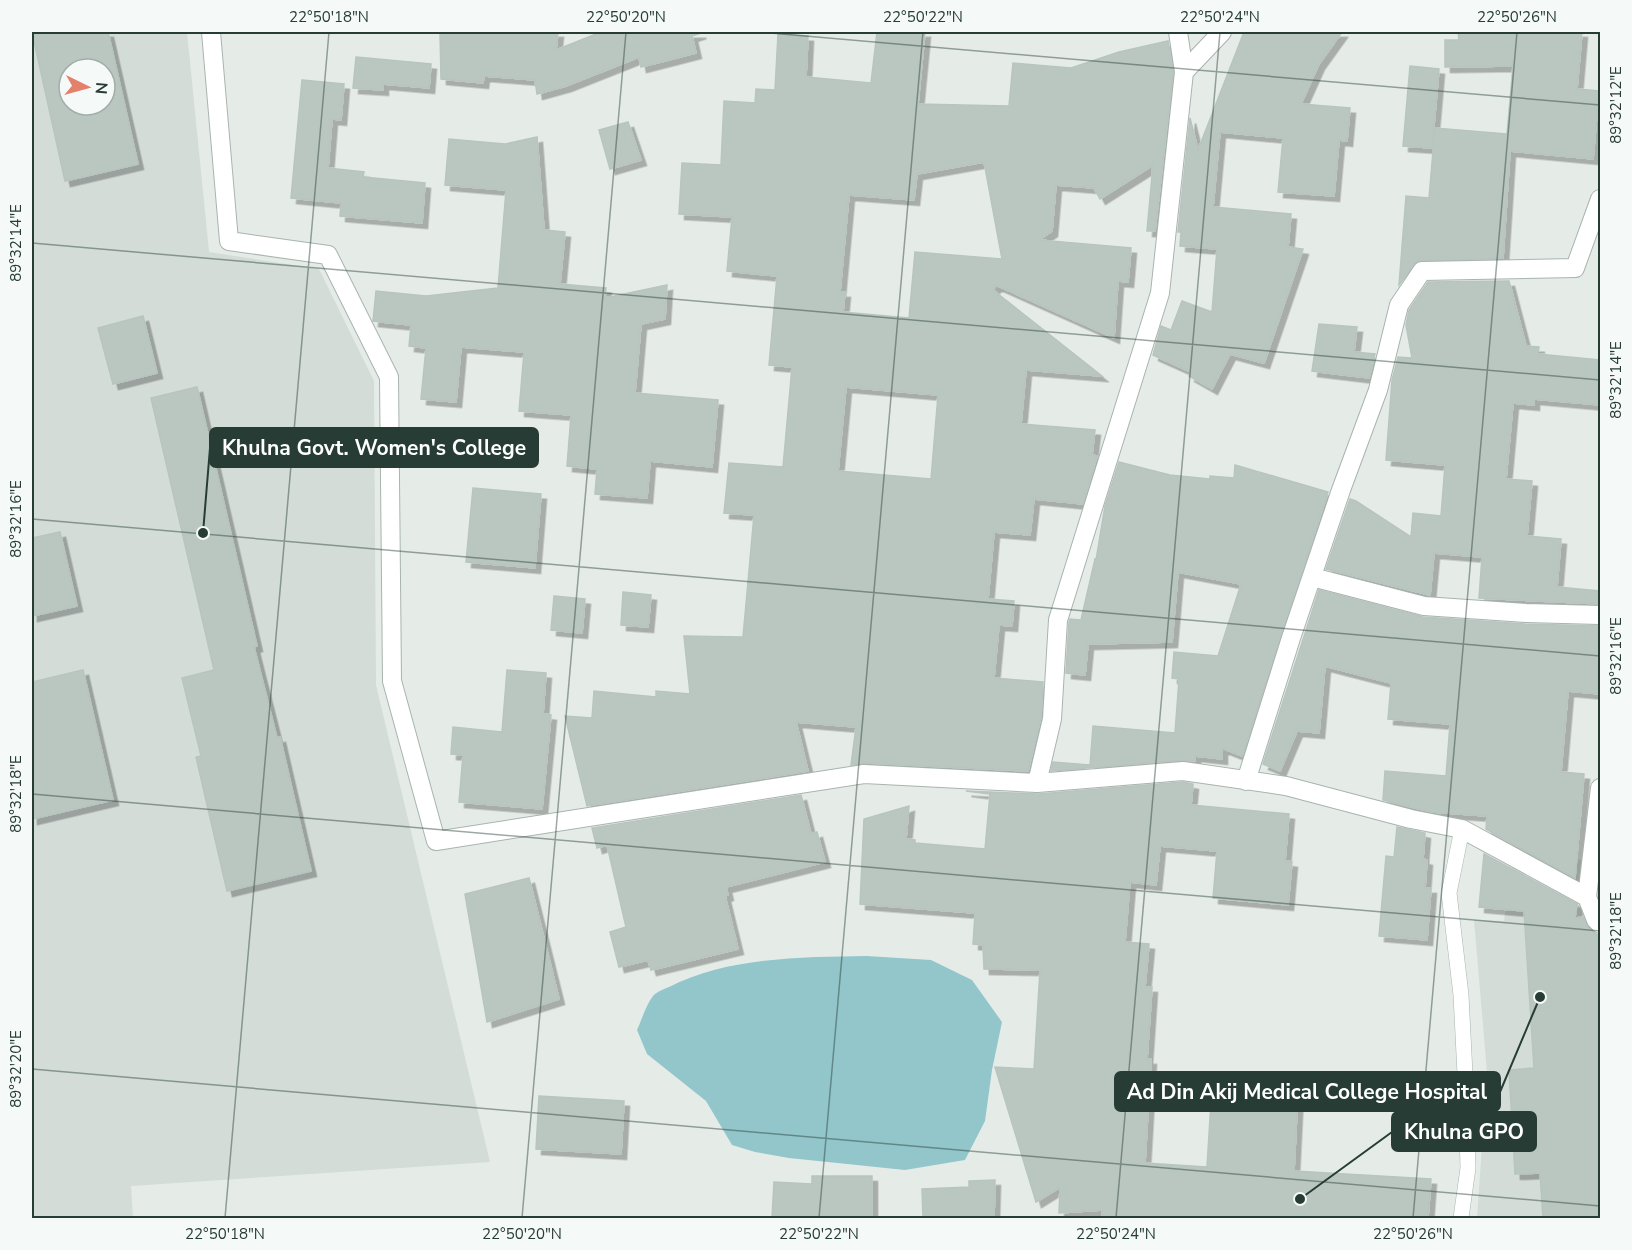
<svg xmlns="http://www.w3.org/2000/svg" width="1632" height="1250" font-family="'Nunito Sans',sans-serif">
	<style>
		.built { fill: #d3dcd7; fill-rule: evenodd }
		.water { fill: #93c6cb }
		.building { fill: #bac7c1; stroke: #b8c5bf; stroke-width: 1.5; fill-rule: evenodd; filter: url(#shadow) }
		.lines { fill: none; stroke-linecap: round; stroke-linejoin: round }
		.lane-casing { stroke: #a8b4af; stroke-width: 16 }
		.street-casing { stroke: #a8b4af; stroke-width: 20 }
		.lane { stroke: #fff; stroke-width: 15 }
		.street { stroke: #fff; stroke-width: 18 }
		.ticks { fill: none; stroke: #263c35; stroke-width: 1.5; stroke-opacity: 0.45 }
		.leader { fill: none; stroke: #263c35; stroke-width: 2 }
		.callout-dot { fill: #263c35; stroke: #f5f9f7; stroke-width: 2 }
		.callout { fill: #263c35; stroke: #263c35; stroke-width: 2 }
		.callout-label { font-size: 21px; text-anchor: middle; font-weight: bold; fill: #fff }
		.neatline { fill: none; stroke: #263c35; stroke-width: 2 }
		.ticks-label { font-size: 15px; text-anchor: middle; fill: #263c35 }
	</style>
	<defs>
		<filter id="shadow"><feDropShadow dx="5.5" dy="5.5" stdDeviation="0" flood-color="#0004"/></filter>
	</defs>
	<rect width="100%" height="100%" fill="#e5ece8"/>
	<path class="built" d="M 32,32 L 187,32 L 209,252 L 319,269 L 374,381 L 376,685 L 490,1162 L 131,1186 L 133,1218 L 32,1218 ZM 69,69 L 105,69 L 105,105 L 69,105 Z
		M 1515,843 L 1581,860 L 1600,903 L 1600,1218 L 1477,1218 L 1487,1072 L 1474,920 L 1504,921 Z"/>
	<path class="water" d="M 867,956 L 931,960 L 972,980 L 1002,1022 L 992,1070 L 985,1121 L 965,1160 L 905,1170 L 789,1158 L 755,1152 L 732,1145 L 706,1101 L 647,1054 L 637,1030 C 642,1019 646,1005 653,996 C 656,992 664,989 669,987 C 728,957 802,957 867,956 Z"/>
	<path class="building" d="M 32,32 L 108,32 L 138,164 L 65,181 ZM 69,69 L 105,69 L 105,105 L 69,105 Z
		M 440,32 L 558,32 L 556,50 L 601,32 L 701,33 L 692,36 L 696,53 L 641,67 L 639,57 L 566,86 L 537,94 L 535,80 L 484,76 L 483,83 L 441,79 Z
		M 877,32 L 925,32 L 918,104 L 1009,106 L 1013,63 L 1071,68 L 1119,52 L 1168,41 L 1173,72 L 1155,231 L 1147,231 L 1153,165 L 1100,199 L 1094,188 L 1056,185 L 1052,231 L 1039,240 L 1131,248 L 1128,282 L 1118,281 L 1114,338 L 996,285 L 993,290 L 1102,376 L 1026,370 L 1021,424 L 1095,430 L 1092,455 L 1097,456 L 1083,504 L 1034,499 L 1030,535 L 994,532 L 988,599 L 1014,601 L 1012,626 L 999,625 L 994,678 L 1043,682 L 1041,717 L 1028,771 L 865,763 L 851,765 L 856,727 L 796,722 L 808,771 L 587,806 L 565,716 L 592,718 L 594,691 L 656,697 L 656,691 L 690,694 L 684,636 L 743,637 L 754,515 L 724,513 L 729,463 L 783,467 L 792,367 L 769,365 L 777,276 L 727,271 L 732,217 L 679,214 L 682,163 L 721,165 L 724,101 L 755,103 L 756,89 L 775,90 L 778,34 L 808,36 L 806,77 L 871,83 ZM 984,162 L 1002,259 L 915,252 L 909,318 L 843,312 L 845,292 L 840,292 L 849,195 L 914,200 L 917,174 ZM 846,387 L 938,395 L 931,479 L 838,471 Z
		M 1244,32 L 1342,32 L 1319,64 L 1301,104 L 1350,108 L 1347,141 L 1339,140 L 1334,196 L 1278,192 L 1283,138 L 1220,132 L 1213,207 L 1291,214 L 1288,247 L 1303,249 L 1264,363 L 1230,354 L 1212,389 L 1189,376 L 1191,372 L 1153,355 L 1161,326 L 1171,330 L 1182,301 L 1212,312 L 1217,249 L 1180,246 L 1181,232 L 1178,232 L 1190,118 L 1198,150 Z
		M 1458,32 L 1582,32 L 1577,89 L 1599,91 L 1593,159 L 1510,151 L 1503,258 L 1417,261 L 1399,285 L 1406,196 L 1429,198 L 1435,128 L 1507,134 L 1513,66 L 1445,67 L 1445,40 L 1459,40 Z
		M 356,57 L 431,64 L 429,88 L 383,84 L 383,90 L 353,88 Z
		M 1410,66 L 1439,69 L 1432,148 L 1403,146 Z
		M 302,80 L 344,84 L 341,120 L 332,119 L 328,168 L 364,172 L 363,177 L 425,183 L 422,223 L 340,216 L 341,203 L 291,198 Z
		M 628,122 L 641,160 L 610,169 L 599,130 Z
		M 537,137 L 544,230 L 565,232 L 560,284 L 606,288 L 605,298 L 667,285 L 665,319 L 641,324 L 635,393 L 718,400 L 712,467 L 650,461 L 647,498 L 595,494 L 597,469 L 567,466 L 571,415 L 519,411 L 524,352 L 461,347 L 456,402 L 421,399 L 426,348 L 409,346 L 411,325 L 373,321 L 376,291 L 426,296 L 498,288 L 506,190 L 445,185 L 449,139 L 505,144 Z
		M 1509,281 L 1526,346 L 1539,347 L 1538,354 L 1600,360 L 1600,405 L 1534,399 L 1534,405 L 1513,403 L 1506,479 L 1532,481 L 1527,536 L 1561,539 L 1557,587 L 1600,591 L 1600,604 L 1479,598 L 1482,557 L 1434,553 L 1430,595 L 1326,569 L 1350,499 L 1356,501 L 1411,537 L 1413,513 L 1441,516 L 1445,465 L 1386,460 L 1392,380 L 1398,357 L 1412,358 L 1406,325 L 1409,310 L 1428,282 Z
		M 143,316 L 157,373 L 113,384 L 98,328 Z
		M 1319,324 L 1357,327 L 1354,352 L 1375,354 L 1369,378 L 1312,371 Z
		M 197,387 L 257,646 L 254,647 L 277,738 L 280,737 L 311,871 L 227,891 L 196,757 L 201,756 L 182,678 L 214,670 L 151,398 Z
		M 1119,462 L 1170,475 L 1210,479 L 1210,476 L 1234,478 L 1235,465 L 1328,492 L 1242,756 L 1222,748 L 1222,759 L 1195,756 L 1195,761 L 1182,760 L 1051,771 L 1053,762 L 1090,765 L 1093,726 L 1175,733 L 1179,679 L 1172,678 L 1174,652 L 1218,656 L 1241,584 L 1178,572 L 1172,642 L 1088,644 L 1085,675 L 1066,673 L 1069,622 L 1070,619 L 1081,620 L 1095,559 L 1096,560 L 1105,506 Z
		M 473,488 L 541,494 L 535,568 L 466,562 Z
		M 60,532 L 77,606 L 32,616 L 32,538 Z
		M 1319,590 L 1423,617 L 1525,624 L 1600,626 L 1600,694 L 1568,691 L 1561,772 L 1584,774 L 1575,878 L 1486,829 L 1487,816 L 1432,812 L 1383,800 L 1385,771 L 1446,776 L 1450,724 L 1388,719 L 1391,683 L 1325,666 L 1319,733 L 1297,731 L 1280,771 L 1263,764 Z
		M 623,592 L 651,595 L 648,627 L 621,625 Z
		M 554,596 L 585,599 L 582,633 L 551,630 Z
		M 83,670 L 113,800 L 32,819 L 32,682 Z
		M 507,670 L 546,673 L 543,714 L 551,715 L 542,809 L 459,802 L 463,755 L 451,754 L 453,727 L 502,732 Z
		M 1183,782 L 1193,784 L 1191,805 L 1289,814 L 1285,861 L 1292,862 L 1288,905 L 1213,898 L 1217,851 L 1160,846 L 1156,885 L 1130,882 L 1125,942 L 1149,944 L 1145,987 L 1152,987 L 1147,1059 L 1151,1059 L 1145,1163 L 1207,1167 L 1212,1085 L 1298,1090 L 1294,1171 L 1431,1179 L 1428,1218 L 1102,1218 L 1102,1210 L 1059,1213 L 1060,1187 L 1036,1202 L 995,1067 L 1034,1069 L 1040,970 L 984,969 L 983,945 L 973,944 L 975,913 L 860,904 L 864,819 L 909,806 L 906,839 L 915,840 L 915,843 L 985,849 L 990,794 L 966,791 L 1038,794 Z
		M 801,795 L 811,834 L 817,832 L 825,862 L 726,887 L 728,895 L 725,896 L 738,949 L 651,970 L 648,960 L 619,967 L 610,932 L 626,927 L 607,845 L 597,848 L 592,828 Z
		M 1397,827 L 1425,833 L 1423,859 L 1427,860 L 1425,888 L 1431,888 L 1427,940 L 1379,936 L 1386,856 L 1394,857 Z
		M 1484,854 L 1577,904 L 1575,918 L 1583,917 L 1588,928 L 1597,935 L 1600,935 L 1600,1218 L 1543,1218 L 1540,1173 L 1515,1174 L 1509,1070 L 1534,1068 L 1524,911 L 1479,907 Z
		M 529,878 L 559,999 L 487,1022 L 465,894 Z
		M 539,1096 L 624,1101 L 621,1154 L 536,1149 Z
		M 812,1176 L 872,1176 L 872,1218 L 772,1218 L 774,1182 L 812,1184 Z
		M 995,1180 L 994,1218 L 923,1218 L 922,1189 L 969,1187 L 969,1181 Z"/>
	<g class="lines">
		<g class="lane-casing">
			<path id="lane" d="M 1461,1218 L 1468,1168 L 1466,1094 L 1461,995 L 1449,893 L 1462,829"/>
		</g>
		<g class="street-casing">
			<path id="street" d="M 211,32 L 229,241 L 328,255 L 389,377 L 392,681 L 436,841 L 864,774 L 1037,783 L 1183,771 L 1286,786 L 1411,819 L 1462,829 L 1587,897 L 1596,920 L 1600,924
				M 1178,32 L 1184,72
				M 1312,577 L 1424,606 L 1526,613 L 1600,615
				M 1246,781 L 1291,638 L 1341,490 L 1378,390 L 1399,305 L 1422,271 L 1575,268 L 1600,199
				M 1037,783 L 1052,719 L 1058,620 L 1160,293 L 1184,72 L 1222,32
				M 1587,897 L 1600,788"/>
		</g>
		<use href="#lane" class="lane"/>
		<use href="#street" class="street"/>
	</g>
	<path class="ticks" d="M 758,32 L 1600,105M 32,35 L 32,32M 32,243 L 1600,380M 32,519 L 1600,656M 32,794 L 1600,931M 32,1069 L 1600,1206M 225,1218 L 329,32M 522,1218 L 626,32M 819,1218 L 923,32M 1116,1218 L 1220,32M 1413,1218 L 1517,32"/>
	<path class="leader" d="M203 533L210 448M1540 997L1500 1092M1300 1199L1392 1132"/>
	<g class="callout-dot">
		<circle cx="203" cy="533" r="6"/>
		<circle cx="1540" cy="997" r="6"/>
		<circle cx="1300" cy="1199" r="6"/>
	</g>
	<g class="callout">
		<rect x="210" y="428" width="328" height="39" rx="6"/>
		<rect x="1115" y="1072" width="385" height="39" rx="6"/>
		<rect x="1392" y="1112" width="144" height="39" rx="6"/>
	</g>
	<g class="callout-label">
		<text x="374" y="455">Khulna Govt. Women's College</text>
		<text x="1307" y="1099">Ad Din Akij Medical College Hospital</text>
		<text x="1464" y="1139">Khulna GPO</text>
	</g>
	<rect width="1632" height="1250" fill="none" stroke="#f5f9f7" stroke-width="66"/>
	<g transform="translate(87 87) rotate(95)"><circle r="28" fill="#f5f9f7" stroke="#a2ada9" stroke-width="1.5"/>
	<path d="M0-4.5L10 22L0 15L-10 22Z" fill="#e4816b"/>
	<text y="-9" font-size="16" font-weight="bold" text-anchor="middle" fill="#263c35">N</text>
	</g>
	<rect x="33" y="33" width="1566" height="1184" class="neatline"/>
	<g class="ticks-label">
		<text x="329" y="22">22°50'18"N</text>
		<text x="626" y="22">22°50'20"N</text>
		<text x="923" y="22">22°50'22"N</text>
		<text x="1220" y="22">22°50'24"N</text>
		<text x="1517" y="22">22°50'26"N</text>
		<text transform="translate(1616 105) rotate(-90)" y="5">89°32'12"E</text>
		<text transform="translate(16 243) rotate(-90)" y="5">89°32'14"E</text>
		<text transform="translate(1616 380) rotate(-90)" y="5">89°32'14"E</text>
		<text transform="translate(16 519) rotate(-90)" y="5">89°32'16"E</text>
		<text transform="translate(1616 656) rotate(-90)" y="5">89°32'16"E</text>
		<text transform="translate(16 794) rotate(-90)" y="5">89°32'18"E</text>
		<text transform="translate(1616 931) rotate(-90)" y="5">89°32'18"E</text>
		<text transform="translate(16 1069) rotate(-90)" y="5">89°32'20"E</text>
		<text x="225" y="1239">22°50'18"N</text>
		<text x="522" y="1239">22°50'20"N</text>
		<text x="819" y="1239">22°50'22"N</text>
		<text x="1116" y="1239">22°50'24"N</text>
		<text x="1413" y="1239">22°50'26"N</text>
	</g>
</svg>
